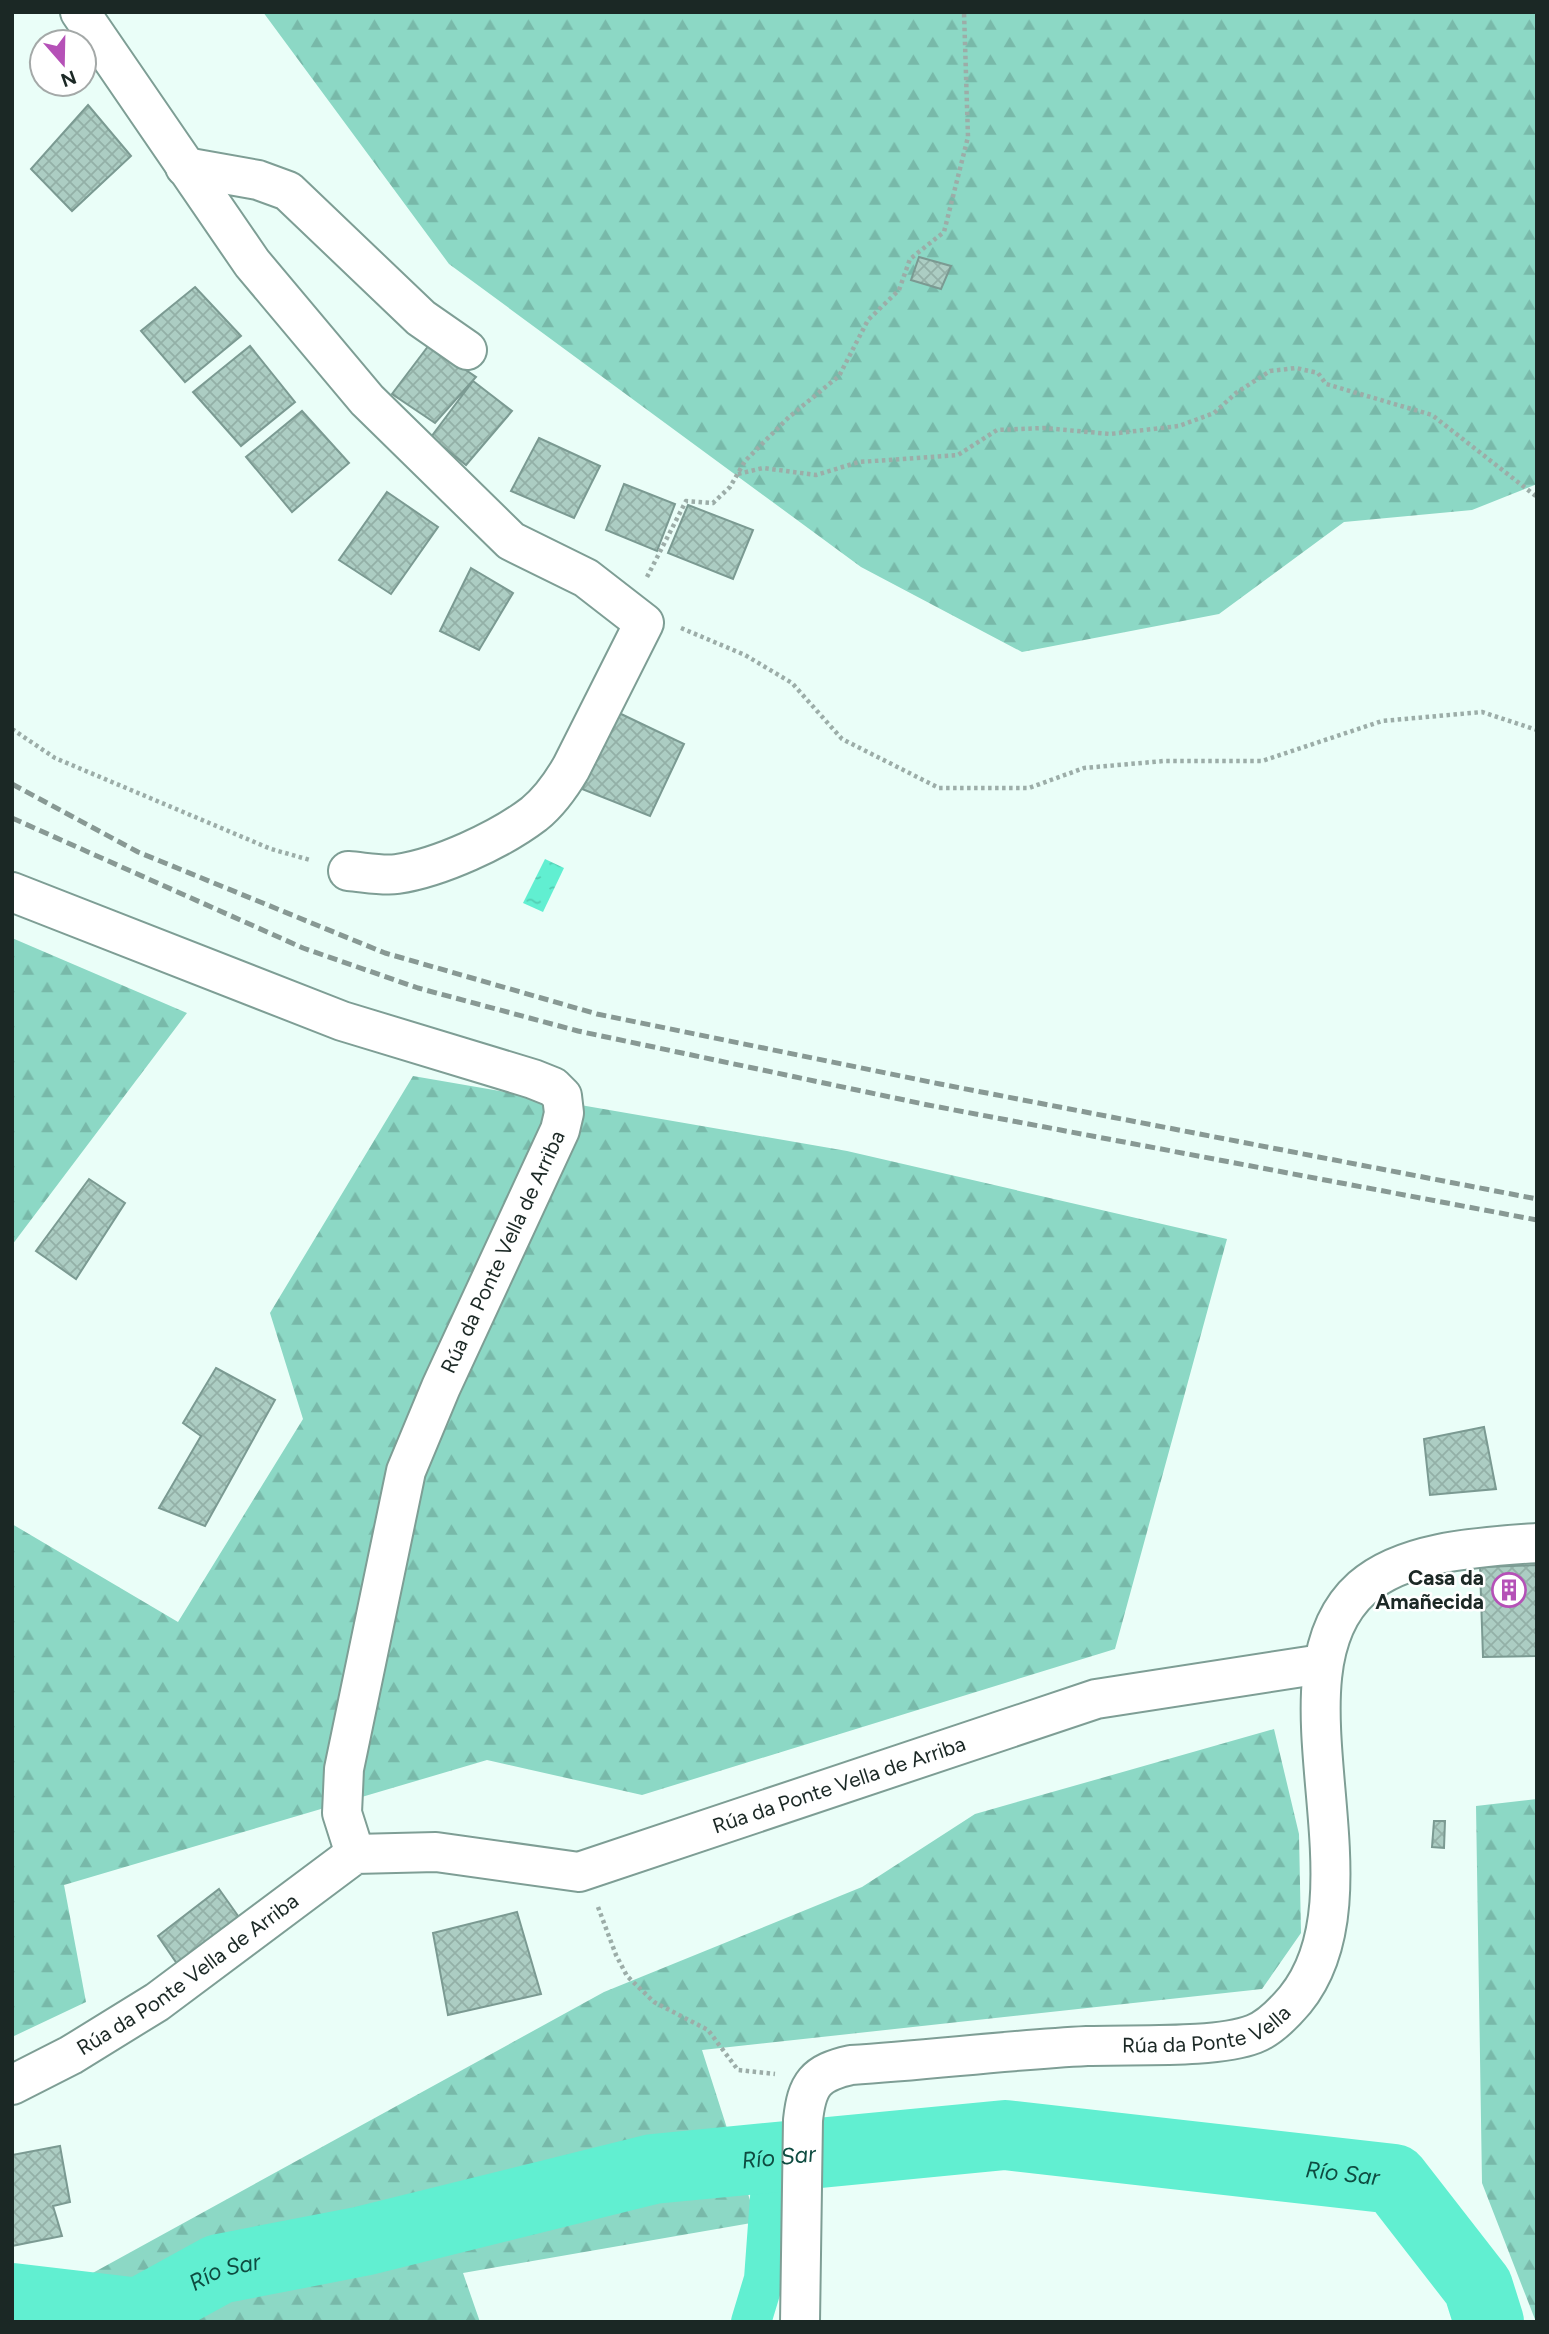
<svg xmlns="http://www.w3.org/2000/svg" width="1549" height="2334" font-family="Figtree,sans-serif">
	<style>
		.forest { fill: url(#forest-firs) }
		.water { fill: url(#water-ripples) }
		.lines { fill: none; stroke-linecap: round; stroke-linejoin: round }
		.canal { stroke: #61efd1; stroke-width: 40 }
		.river { stroke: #61efd1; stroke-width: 70 }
		.building { fill: url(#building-cross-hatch); stroke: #7b9a92; stroke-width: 2 }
		.minor-casing { stroke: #7e9e95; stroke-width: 42 }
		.path { stroke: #9cada8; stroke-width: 4.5; stroke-dasharray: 3.5 3.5; stroke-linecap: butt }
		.minor { stroke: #fff; stroke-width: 38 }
		.rail { stroke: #889994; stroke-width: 5; stroke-dasharray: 10 5; stroke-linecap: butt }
		.labels { text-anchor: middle; stroke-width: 5; stroke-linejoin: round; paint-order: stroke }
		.street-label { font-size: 21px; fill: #1b2825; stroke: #fff }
		.poi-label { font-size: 21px; font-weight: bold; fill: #1b2825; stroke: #fff; text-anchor: end }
		.water-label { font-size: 23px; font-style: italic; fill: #0e4c41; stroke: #fff }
	</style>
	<defs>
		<pattern id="forest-firs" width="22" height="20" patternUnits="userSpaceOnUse" patternTransform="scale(1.75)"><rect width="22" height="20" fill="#8cd8c5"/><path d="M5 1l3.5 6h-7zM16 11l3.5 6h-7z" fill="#78b9a9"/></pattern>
		<pattern id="water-ripples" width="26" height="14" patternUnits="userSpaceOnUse" patternTransform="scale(1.75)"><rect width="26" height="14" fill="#61efd1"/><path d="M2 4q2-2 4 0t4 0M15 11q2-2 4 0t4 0" fill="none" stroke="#54cdb3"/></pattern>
		<pattern id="building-cross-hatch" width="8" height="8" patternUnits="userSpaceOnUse" patternTransform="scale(1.75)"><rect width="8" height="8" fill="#accdc3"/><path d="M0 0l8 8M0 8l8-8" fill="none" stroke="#93b0a7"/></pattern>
	</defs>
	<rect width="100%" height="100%" fill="#eafef8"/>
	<path class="forest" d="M 263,12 L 1537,12 L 1537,484 L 1472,510 L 1344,522 L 1219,614 L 1022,652 L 861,567 L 449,264 Z
		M 12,938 L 187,1013 L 12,1245 Z
		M 413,1076 L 847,1151 L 1227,1239 L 1115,1649 L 642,1795 L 487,1760 L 64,1885 L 86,2002 L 12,2037 L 12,1524 L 178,1622 L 303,1419 L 270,1313 Z
		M 1274,1729 L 1299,1834 L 1301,1933 L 1262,1989 L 702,2050 L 757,2222 L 463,2273 L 480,2322 L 12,2322 L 12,2269 L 69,2286 L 604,1992 L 862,1887 L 975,1814 Z
		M 1537,1799 L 1537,2322 L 1536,2322 L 1482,2183 L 1476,1806 Z"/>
	<path class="water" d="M 545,859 L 564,868 L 543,912 L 523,903 Z"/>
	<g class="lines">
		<path class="canal" d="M 751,2322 L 764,2279 L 773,2157"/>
		<path class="river" id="s1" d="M 12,2298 L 139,2313 L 219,2269 L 363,2241 L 653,2169 L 1005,2135 L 1394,2179 L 1478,2287 L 1489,2322"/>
	</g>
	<path class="building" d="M 88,105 L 131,156 L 72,211 L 31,169 Z
		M 919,257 L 951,266 L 941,289 L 911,280 Z
		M 195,287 L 241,336 L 185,382 L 141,331 Z
		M 429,345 L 476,377 L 435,423 L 392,394 Z
		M 250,346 L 295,402 L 241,446 L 193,392 Z
		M 473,381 L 512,411 L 466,465 L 431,437 Z
		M 302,411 L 349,463 L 292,512 L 246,457 Z
		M 539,438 L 600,466 L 574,518 L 511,491 Z
		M 624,484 L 675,504 L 657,551 L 606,530 Z
		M 387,492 L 438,527 L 391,594 L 339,560 Z
		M 688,505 L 753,530 L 733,579 L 668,553 Z
		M 471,568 L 513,593 L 479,650 L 440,631 Z
		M 619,713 L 684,744 L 650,816 L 582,789 Z
		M 89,1179 L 125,1203 L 76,1279 L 36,1251 Z
		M 216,1368 L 275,1400 L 205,1526 L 159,1508 L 201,1436 L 183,1423 Z
		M 1484,1427 L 1496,1489 L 1430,1495 L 1424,1439 Z
		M 1537,1565 L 1536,1656 L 1483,1657 L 1480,1567 Z
		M 1434,1821 L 1445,1821 L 1444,1848 L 1432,1847 Z
		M 219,1889 L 243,1923 L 180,1968 L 158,1936 Z
		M 517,1912 L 541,1994 L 448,2015 L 433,1933 Z
		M 60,2146 L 70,2202 L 53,2206 L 62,2236 L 12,2246 L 12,2155 Z"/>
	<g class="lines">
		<g class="minor-casing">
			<g id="minor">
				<path d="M 80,12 L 252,263 L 367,400 L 511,541 L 586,578 L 644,623 L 571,768 C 561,785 550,801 534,814 C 500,840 439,868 397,874 C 382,876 363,872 348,871"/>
				<path d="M 185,167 L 258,180 L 288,191 L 421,318 L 467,350"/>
				<path d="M 12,892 L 342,1021 L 533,1079 L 553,1087 L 562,1096 L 564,1113 L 560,1130 L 441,1387 L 406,1471 L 344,1769 L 342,1813 L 355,1854"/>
				<path id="s2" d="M 12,2085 L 71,2055 L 157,2002 L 355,1854 L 436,1852 L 579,1872 L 1096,1699 L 1322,1664"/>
				<path id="s3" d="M 800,2322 L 803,2120 C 807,2084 815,2073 851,2065 C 930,2060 1008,2050 1087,2046 C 1132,2044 1215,2049 1254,2034 C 1270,2028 1284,2013 1295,2000 C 1385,1890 1263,1676 1362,1588 C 1405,1550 1483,1547 1537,1543"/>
			</g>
		</g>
		<path class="path" d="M 738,474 L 763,468 L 816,475 L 859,462 L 958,455 L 997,430 L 1044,428 L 1110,434 L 1179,426 L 1214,413 L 1236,393 L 1270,371 L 1296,368 L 1318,373 L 1326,384 L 1432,415 L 1537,497
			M 647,577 L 686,501 L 713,503 L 730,487 L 745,461 L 789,417 L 839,376 L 868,320 L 899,290 L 910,259 L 944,232 L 968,137 L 964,12
			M 681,628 L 745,655 L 792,683 L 842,739 L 939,788 L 1029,788 L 1084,768 L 1164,761 L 1262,761 L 1382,721 L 1482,712 L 1537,730
			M 12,729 L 55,758 L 271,849 L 310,860
			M 598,1907 L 616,1955 L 627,1976 L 654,2002 L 708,2030 L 738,2070 L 775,2074"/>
		<use href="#minor" class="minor"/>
		<path class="rail" d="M 12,784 L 138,852 L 385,953 L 597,1014 L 940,1084 L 1537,1199
			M 12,818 L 303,948 L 418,988 L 578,1031 L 928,1105 L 1537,1220"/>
	</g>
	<defs>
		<g id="building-ring" transform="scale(1.75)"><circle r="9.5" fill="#fff" stroke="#b551b7" stroke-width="1.5"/><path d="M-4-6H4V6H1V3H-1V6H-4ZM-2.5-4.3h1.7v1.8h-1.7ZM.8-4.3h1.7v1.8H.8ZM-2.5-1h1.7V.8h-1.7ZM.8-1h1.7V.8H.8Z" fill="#b551b7"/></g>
	</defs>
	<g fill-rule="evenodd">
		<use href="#building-ring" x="1509" y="1590"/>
	</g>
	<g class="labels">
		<g class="street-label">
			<text transform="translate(503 1252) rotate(-65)" y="7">Rúa da Ponte Vella de Arriba</text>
			<text dy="7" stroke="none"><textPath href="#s2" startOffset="914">Rúa da Ponte Vella de Arriba</textPath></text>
			<text dy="7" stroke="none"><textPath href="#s2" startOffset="208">Rúa da Ponte Vella de Arriba</textPath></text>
			<text dy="7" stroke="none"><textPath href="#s3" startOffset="642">Rúa da Ponte Vella</textPath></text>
		</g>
		<g class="poi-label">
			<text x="1484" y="1585">Casa da<tspan x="1484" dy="24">Amañecida</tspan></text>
		</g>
		<g class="water-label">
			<text dy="8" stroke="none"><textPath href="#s1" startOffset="791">Río Sar</textPath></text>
			<text dy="8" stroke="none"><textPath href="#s1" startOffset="1358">Río Sar</textPath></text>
			<text dy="8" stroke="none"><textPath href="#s1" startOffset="224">Río Sar</textPath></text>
		</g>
	</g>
	<rect width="1549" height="2334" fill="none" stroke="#1b2825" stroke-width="28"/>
	<g transform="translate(63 63) rotate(160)"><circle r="33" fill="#ffffff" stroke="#a4a9a8" stroke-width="2"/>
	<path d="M0-5L12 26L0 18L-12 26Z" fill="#b551b7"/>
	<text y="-10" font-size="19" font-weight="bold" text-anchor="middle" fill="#1b2825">N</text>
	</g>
</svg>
